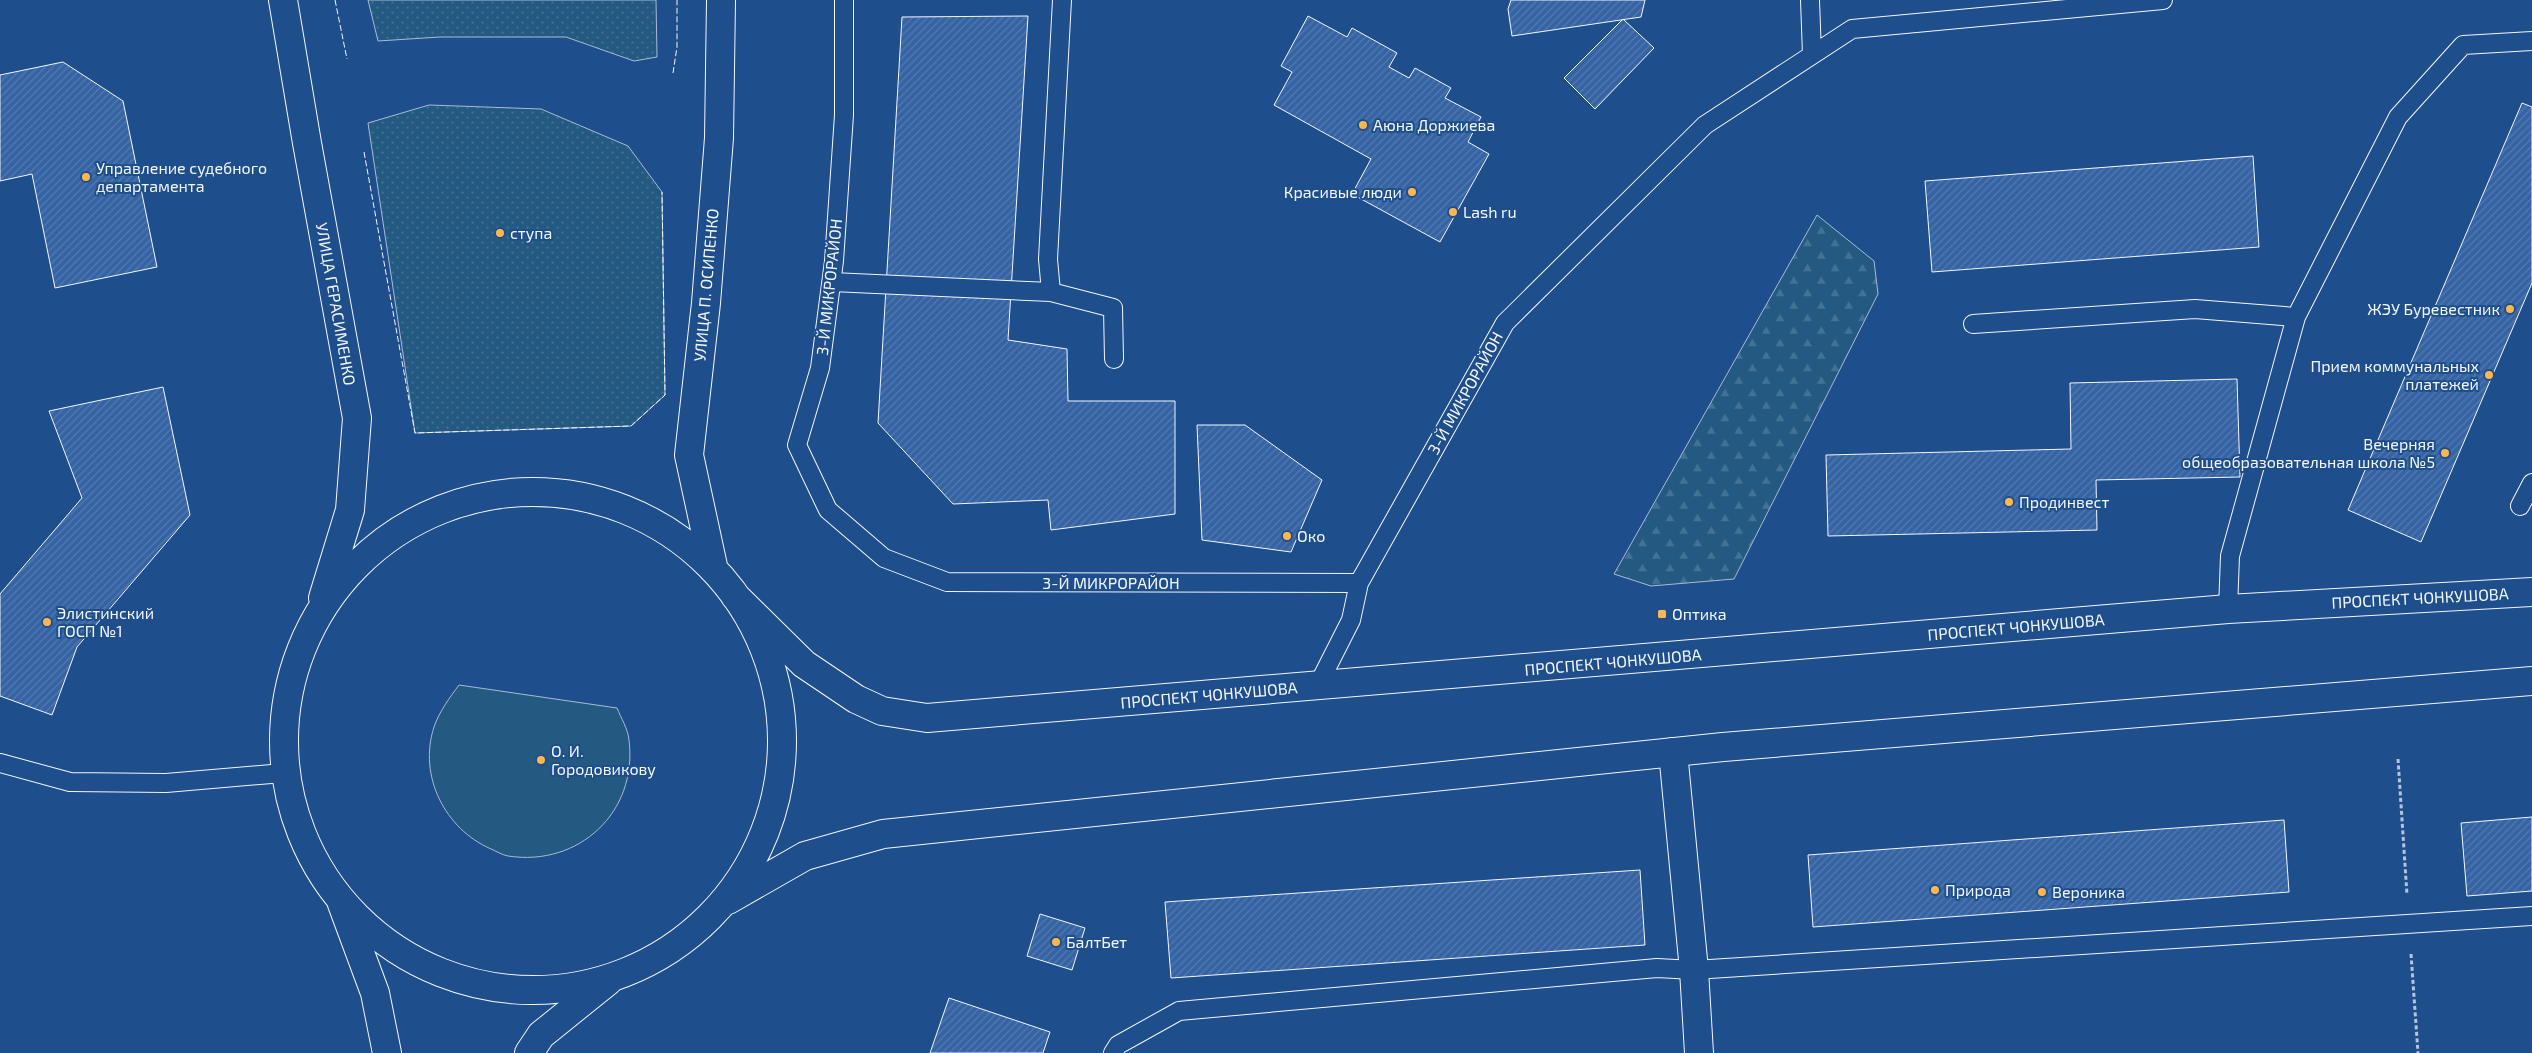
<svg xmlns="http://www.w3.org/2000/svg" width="2532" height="1053" font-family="'Exo 2',sans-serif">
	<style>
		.grass { fill: #245a82; stroke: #a8bbd7 }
		.forest { fill: url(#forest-firs); stroke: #a8bbd7 }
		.garden { fill: url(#garden-dots); stroke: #a8bbd7 }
		.building { fill: url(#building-hatch); stroke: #f2f6ff }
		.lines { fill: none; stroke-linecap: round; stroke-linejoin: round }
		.service-casing { stroke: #f2f6ff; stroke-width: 20 }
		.minor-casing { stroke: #f2f6ff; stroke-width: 30 }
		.tertiary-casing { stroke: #f2f6ff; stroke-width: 30 }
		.secondary-casing { stroke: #f2f6ff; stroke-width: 30 }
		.path { stroke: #b3c4dc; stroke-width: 3; stroke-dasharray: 4 2.5; stroke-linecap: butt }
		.service { stroke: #1f4e8c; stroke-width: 18 }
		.minor { stroke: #1f4e8c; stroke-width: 28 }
		.tertiary { stroke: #1f4e8c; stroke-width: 28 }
		.secondary { stroke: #1f4e8c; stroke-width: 28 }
		.fence { stroke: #f2f6ff; stroke-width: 1; stroke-dasharray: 6 2.5; stroke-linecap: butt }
		.poi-dot { fill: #ffb74d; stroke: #1f4e8c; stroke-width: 2 }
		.labels { text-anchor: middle; stroke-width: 4; stroke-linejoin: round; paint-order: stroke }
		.poi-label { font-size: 16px; fill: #f2f6ff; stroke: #1f4e8c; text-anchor: start }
		.street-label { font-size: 16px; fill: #f2f6ff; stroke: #1f4e8c }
	</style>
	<defs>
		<pattern id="forest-firs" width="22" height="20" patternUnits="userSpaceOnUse" patternTransform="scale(1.25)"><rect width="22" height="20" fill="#245a82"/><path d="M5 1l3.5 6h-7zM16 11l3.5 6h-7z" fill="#447295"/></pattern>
		<pattern id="garden-dots" width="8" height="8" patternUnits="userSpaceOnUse" patternTransform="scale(1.25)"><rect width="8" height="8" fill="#245a82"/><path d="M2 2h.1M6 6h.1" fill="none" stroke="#447295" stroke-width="1.8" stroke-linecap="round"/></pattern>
		<pattern id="building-hatch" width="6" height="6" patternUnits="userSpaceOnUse" patternTransform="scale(1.25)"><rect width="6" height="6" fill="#3563a3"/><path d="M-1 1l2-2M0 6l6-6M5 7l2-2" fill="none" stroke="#537ab1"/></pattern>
	</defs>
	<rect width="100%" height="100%" fill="#1f4e8c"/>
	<path class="grass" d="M 459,685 L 617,708 C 621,718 628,729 629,740 C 638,812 579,867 508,856 C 502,855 496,851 491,849 C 445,829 418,776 434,727 C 439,712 450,697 459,685 Z"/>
	<path class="forest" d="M 1817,215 L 1874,261 L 1878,294 L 1734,579 L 1651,586 L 1614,574 Z"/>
	<path class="garden" d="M 368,0 L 656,0 L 657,57 L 634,61 L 566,37 L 440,37 L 378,41 Z
		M 429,105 L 541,109 L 628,146 L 662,192 L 665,395 L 631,426 L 415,433 L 368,123 Z"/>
	<path class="building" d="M 1511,0 L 1645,0 L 1641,17 L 1512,36 L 1508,9 Z
		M 1028,16 L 1008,340 L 1067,349 L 1068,401 L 1175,401 L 1175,514 L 1051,530 L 1048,500 L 953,504 L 878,423 L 902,17 Z
		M 1308,16 L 1347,37 L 1352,28 L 1397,53 L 1389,67 L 1409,78 L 1415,68 L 1451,88 L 1445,98 L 1481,117 L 1468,142 L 1489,154 L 1440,242 L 1352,194 L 1371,159 L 1274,105 L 1292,72 L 1281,66 Z
		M 1623,19 L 1654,48 L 1595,109 L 1564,78 Z
		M 63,62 L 123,101 L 157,267 L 55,288 L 32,174 L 0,181 L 0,75 Z
		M 2522,103 L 2532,107 L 2532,283 L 2421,542 L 2348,510 Z
		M 2253,156 L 2259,247 L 1932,272 L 1925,181 Z
		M 2237,379 L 2240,477 L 2096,480 L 2097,530 L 1828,536 L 1826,455 L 2071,449 L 2070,383 Z
		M 163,387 L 190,515 L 77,647 L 52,715 L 0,696 L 0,594 L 82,498 L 49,411 Z
		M 1197,425 L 1245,425 L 1322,480 L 1291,552 L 1202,540 Z
		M 2532,817 L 2532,891 L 2467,896 L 2461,823 Z
		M 2284,820 L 2289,892 L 1813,927 L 1808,855 Z
		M 1640,870 L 1645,945 L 1171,978 L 1165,902 Z
		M 1040,914 L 1085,928 L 1072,970 L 1027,956 Z
		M 949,998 L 1050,1032 L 1043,1053 L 930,1053 Z"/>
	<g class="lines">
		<g class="service-casing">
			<path id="service" d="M 844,0 L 844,115 L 834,261 L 820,368 L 797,445 L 828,510 L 884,558 L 947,582 L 1359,583
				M 1810,0 L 1812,55
				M 832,282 L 1051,292 L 1113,308 L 1114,359
				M 1051,292 L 1048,259 L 1062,0
				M 1973,324 L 2195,309 L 2296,317
				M 2520,506 L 2532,483
				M 2228,609 L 2230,556 L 2296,317 L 2398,117 L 2463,45 L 2532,41
				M 1317,687 L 1351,620 L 1359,583 L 1505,323 L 1705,125 L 1852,29 L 2163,0
				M 0,763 L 70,782 L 166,783 L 283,773
				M 1113,1053 L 1118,1045 L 1179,1011 L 1657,968 L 1694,970 L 2532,916"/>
		</g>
		<g class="minor-casing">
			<path id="minor" d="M 1673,752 L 1694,970 L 1699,1053"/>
		</g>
		<g class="tertiary-casing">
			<path id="tertiary" d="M 342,904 L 375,993 L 387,1053
				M 529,1053 L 541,1035 L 608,981"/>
		</g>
		<g class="secondary-casing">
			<path id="secondary" d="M 283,0 L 307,143 L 357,418 L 350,510 L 323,598
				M284 741a249 249 0 1 1 498 0a249 249 0 1 1-498 0Z
				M 713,566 L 689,455 L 706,303 L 719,138 L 721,0
				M 735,596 L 804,664 L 856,699 L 882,711 L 927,718 L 2228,609 L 2532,592
				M 728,900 L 805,856 L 883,834 L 1723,747 L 2532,681"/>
		</g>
		<path class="path" d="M 2398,759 L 2407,895
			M 2411,954 L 2418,1053"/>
		<use href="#service" class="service"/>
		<use href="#minor" class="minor"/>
		<use href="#tertiary" class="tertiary"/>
		<use href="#secondary" class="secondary"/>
		<path class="fence" d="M 335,0 L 347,59
			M 673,73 L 677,47 L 677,0
			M 364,152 L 415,433 L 631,426 L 665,395 L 662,192"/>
	</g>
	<g class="poi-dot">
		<circle cx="1363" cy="125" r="5"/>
		<circle cx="86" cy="177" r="5"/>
		<circle cx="1412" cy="192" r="5"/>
		<circle cx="1453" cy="212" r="5"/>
		<circle cx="500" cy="233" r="5"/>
		<circle cx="2510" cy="309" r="5"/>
		<circle cx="2489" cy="375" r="5"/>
		<circle cx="2445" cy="453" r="5"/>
		<circle cx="2009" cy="502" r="5"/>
		<circle cx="1287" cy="536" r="5"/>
		<rect x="1657" y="609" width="10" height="10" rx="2.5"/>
		<circle cx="47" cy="622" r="5"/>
		<circle cx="541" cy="760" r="5"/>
		<circle cx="1935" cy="890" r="5"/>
		<circle cx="2042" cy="892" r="5"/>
		<circle cx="1056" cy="942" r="5"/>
	</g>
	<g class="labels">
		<g class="poi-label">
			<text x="1373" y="131">Аюна Доржиева</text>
			<text x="96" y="174">Управление судебного<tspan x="96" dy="18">департамента</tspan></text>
			<text x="1402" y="198" text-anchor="end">Красивые люди</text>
			<text x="1463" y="218">Lash ru</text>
			<text x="510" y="239">ступа</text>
			<text x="2500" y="315" text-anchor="end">ЖЭУ Буревестник</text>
			<text x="2479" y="372" text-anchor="end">Прием коммунальных<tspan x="2479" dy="18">платежей</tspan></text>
			<text x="2435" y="450" text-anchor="end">Вечерняя<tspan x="2435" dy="18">общеобразовательная школа №5</tspan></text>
			<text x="2019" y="508">Продинвест</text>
			<text x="1297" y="542">Око</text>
			<text x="57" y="619">Элистинский<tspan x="57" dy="18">ГОСП №1</tspan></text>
			<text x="1672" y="620">Оптика</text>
			<text x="551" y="757">О. И.<tspan x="551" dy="18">Городовикову</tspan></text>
			<text x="1945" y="896">Природа</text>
			<text x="2052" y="898">Вероника</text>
			<text x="1066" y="948">БалтБет</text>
		</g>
		<g class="street-label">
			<text transform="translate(706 285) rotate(-85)" y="6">УЛИЦА П. ОСИПЕНКО</text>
			<text transform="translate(829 287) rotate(-84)" y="6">3-Й МИКРОРАЙОН</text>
			<text transform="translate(336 304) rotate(80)" y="6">УЛИЦА ГЕРАСИМЕНКО</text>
			<text transform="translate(1465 393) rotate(-61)" y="6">3-Й МИКРОРАЙОН</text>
			<text x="1111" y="589">3-Й МИКРОРАЙОН</text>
			<text transform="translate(2420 598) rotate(-3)" y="6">ПРОСПЕКТ ЧОНКУШОВА</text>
			<text transform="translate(2016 627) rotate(-5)" y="6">ПРОСПЕКТ ЧОНКУШОВА</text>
			<text transform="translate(1613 662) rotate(-5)" y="6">ПРОСПЕКТ ЧОНКУШОВА</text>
			<text transform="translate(1209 695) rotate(-5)" y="6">ПРОСПЕКТ ЧОНКУШОВА</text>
		</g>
	</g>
</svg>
